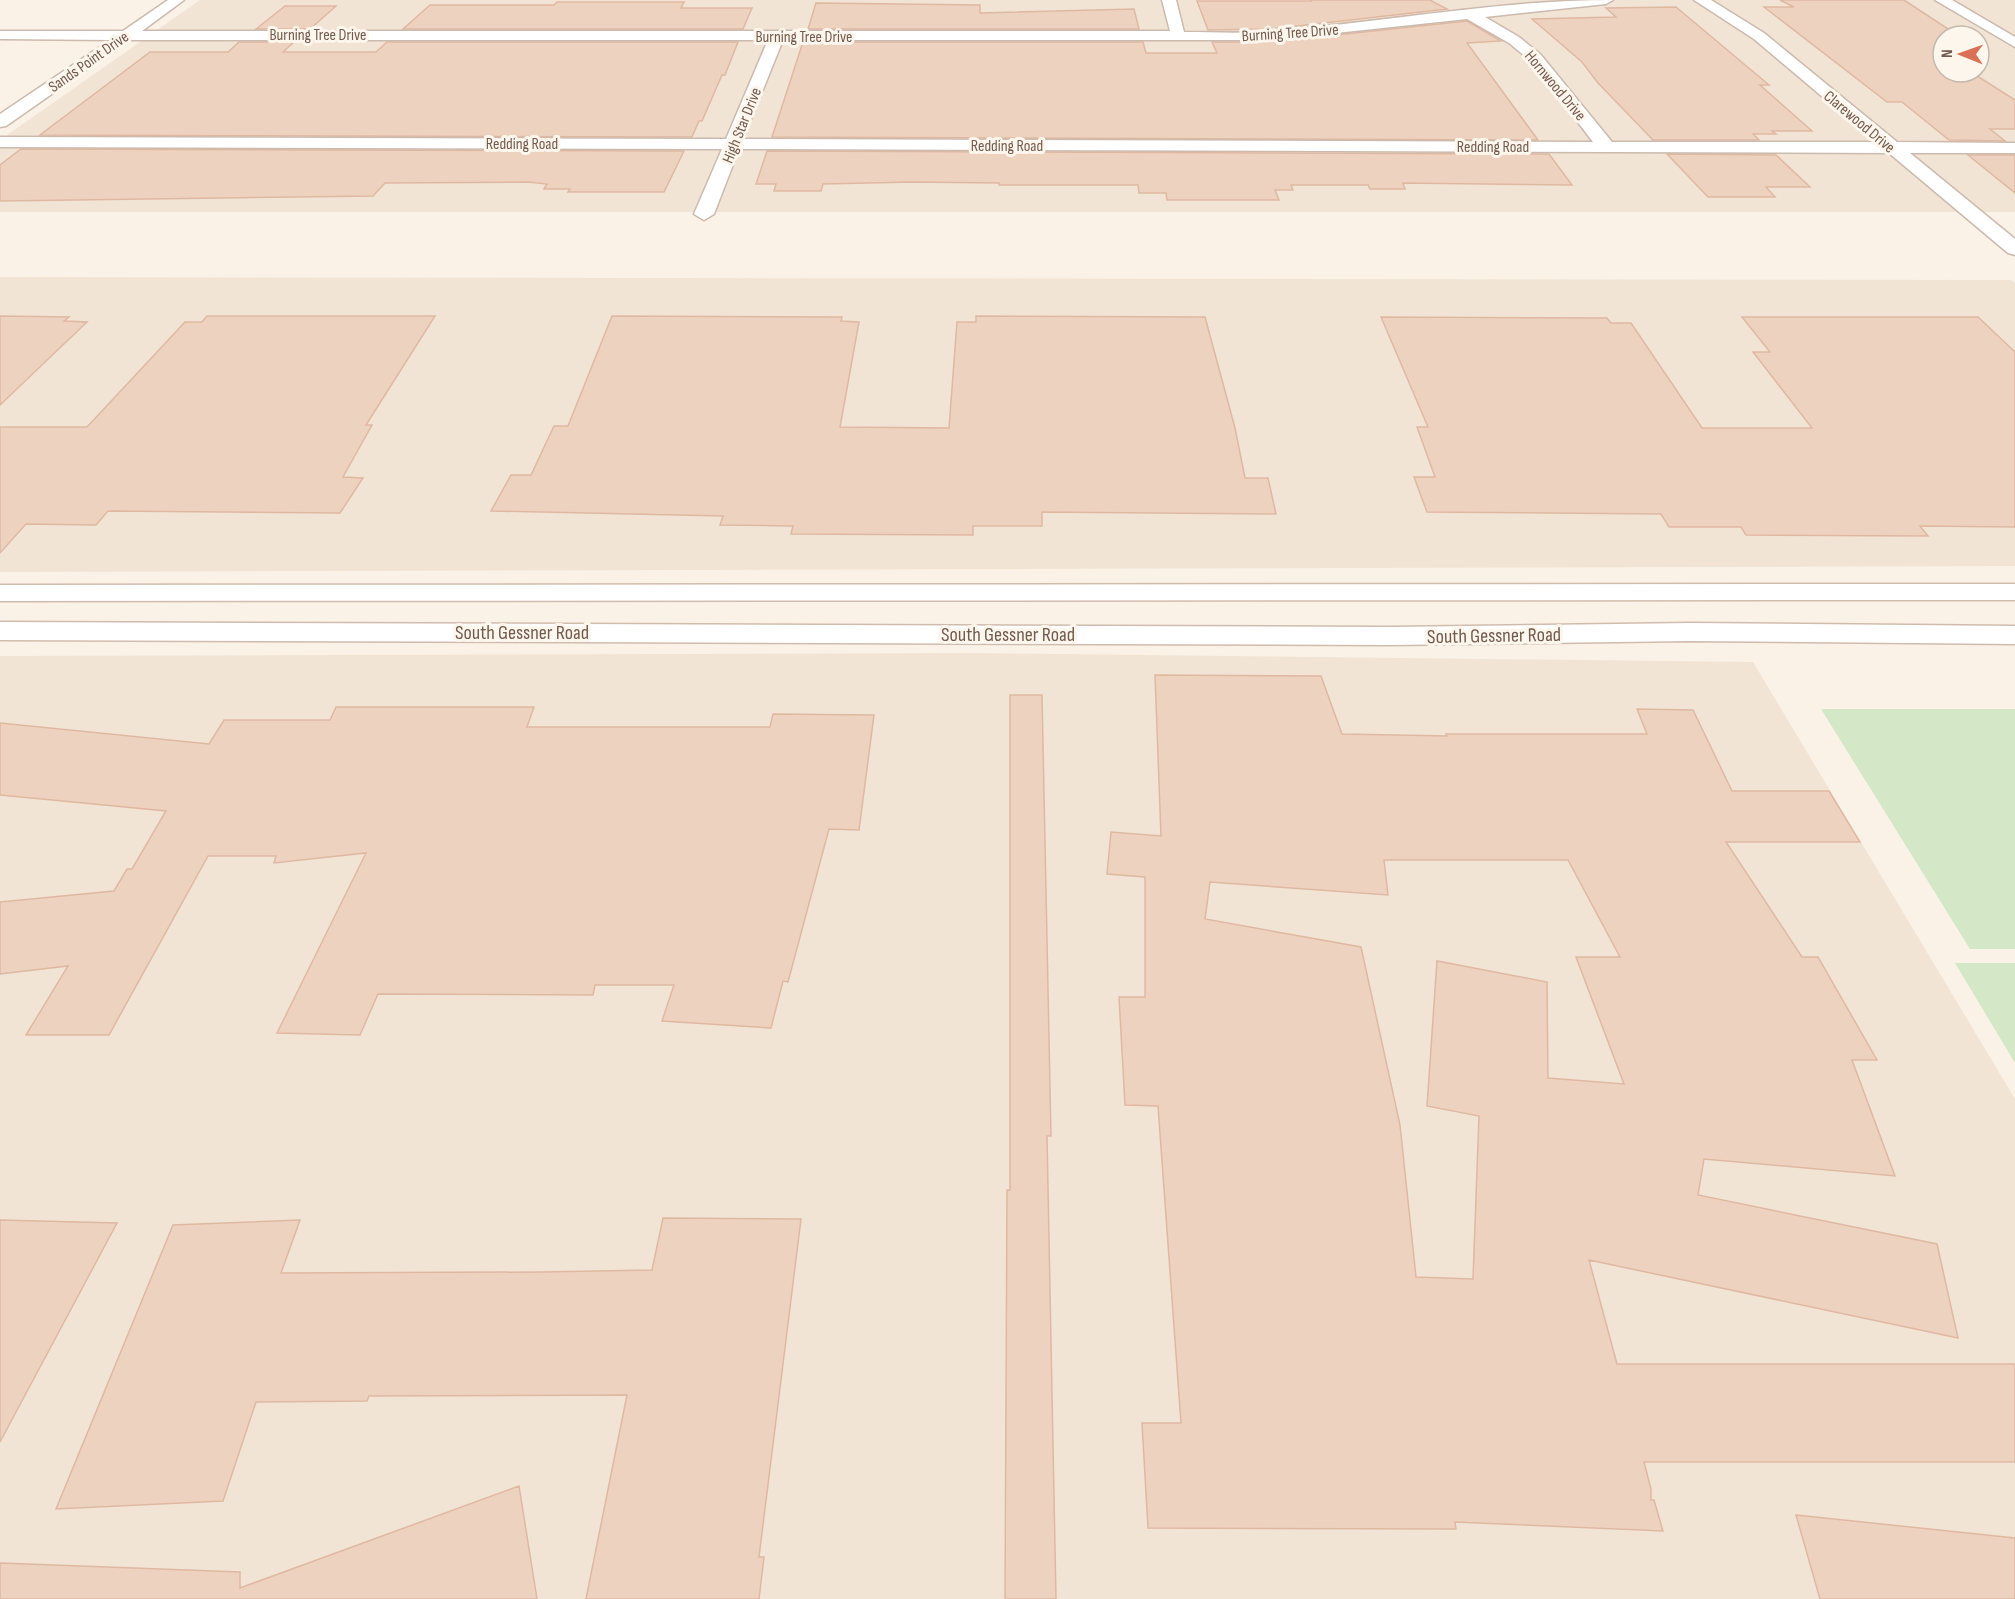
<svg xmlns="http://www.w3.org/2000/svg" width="2015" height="1599" font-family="'Sofia Sans Condensed',sans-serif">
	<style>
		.residential { fill: #f1e4d5; fill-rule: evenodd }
		.green { fill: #d4e7c6 }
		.building { fill: #eed2c0; stroke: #dfb8a2; stroke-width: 1.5; fill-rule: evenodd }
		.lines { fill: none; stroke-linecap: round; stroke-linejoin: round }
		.street-casing { stroke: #cbbaad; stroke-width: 3 }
		.secondary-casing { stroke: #d0bcae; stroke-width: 3 }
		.street { fill: #fff; fill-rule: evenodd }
		.secondary { fill: #fff; fill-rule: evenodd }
		.labels { text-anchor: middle; stroke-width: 6; stroke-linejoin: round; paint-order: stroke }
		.far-street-label { font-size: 16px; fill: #725a4d; stroke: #fdf6ec }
		.street-label { font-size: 20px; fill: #725a4d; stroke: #fdf6ec }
	</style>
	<rect width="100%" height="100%" fill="#faf2e6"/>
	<path class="residential" d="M 200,0 L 2015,0 L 2015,212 L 0,212 L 0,140 ZM 1943,36 L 1979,36 L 1979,72 L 1943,72 Z
		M 0,277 L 2011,280 L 2015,283 L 2015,566 L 0,572 Z
		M 968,653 L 1753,662 L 2015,1099 L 2015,1599 L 0,1599 L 0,656 Z"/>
	<path class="green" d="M 1821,709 L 2015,709 L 2015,949 L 1970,949 Z
		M 1955,963 L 2015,963 L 2015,1063 Z"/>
	<path class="building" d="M 1310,0 L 1430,0 L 1447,9 L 1271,29 L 1208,30 L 1197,1 L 1312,1 Z
		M 1780,0 L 1904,0 L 1959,36 L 1943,36 L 1943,72 L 1971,72 L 2015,100 L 2015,129 L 1990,129 L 2005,141 L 1949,140 L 1902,102 L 1887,102 L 1764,7 L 1794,7 Z
		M 557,2 L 684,2 L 681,8 L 752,8 L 743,29 L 403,29 L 430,5 L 554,5 Z
		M 816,3 L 980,5 L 980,13 L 1134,9 L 1139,29 L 808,29 Z
		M 285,6 L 336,6 L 310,29 L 256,29 Z
		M 1676,7 L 1769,85 L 1760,85 L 1812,131 L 1772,131 L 1776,134 L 1753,134 L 1759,140 L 1653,140 L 1598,83 L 1582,62 L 1532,19 L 1616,17 L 1606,8 Z
		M 1467,21 L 1501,41 L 1467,43 L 1538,140 L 772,137 L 803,42 L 1143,42 L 1146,53 L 1217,53 L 1212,42 L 1269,42 Z
		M 239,42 L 294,42 L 283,52 L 376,52 L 387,42 L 738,42 L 725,75 L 722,75 L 702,121 L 699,121 L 692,137 L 40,135 L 150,52 L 228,52 Z
		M 21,149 L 684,151 L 664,192 L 568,192 L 570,189 L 544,189 L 547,184 L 528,182 L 385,183 L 373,196 L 0,201 L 0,165 Z
		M 767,151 L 1549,154 L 1572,185 L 1403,183 L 1405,189 L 1370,189 L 1368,185 L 1291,185 L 1293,190 L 1275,190 L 1279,200 L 1167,200 L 1166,193 L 1139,193 L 1138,185 L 999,185 L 999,183 L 912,182 L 823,184 L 821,191 L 774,191 L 776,184 L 756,184 Z
		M 1667,154 L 1776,155 L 1810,187 L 1766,187 L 1775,197 L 1708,197 Z
		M 1968,155 L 2015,155 L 2015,193 Z
		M 0,316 L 69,317 L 64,321 L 87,322 L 0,405 Z
		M 207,316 L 435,316 L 366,425 L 372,425 L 343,477 L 363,478 L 340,513 L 108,511 L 96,525 L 26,524 L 0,553 L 0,427 L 87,427 L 185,322 L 202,322 Z
		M 612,316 L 842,317 L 841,321 L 859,322 L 840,427 L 949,428 L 957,322 L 976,322 L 976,316 L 1205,317 L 1235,428 L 1245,478 L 1268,478 L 1276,514 L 1042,512 L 1042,526 L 973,526 L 973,535 L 791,534 L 793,526 L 720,525 L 723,516 L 491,511 L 511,475 L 531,475 L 554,426 L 568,426 Z
		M 1381,317 L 1607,318 L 1611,323 L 1631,323 L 1702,428 L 1812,428 L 1753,352 L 1770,352 L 1742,317 L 1978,317 L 2015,352 L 2015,527 L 1920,526 L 1928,536 L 1746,535 L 1741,527 L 1669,527 L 1661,514 L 1427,512 L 1414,477 L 1435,477 L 1417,427 L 1428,427 Z
		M 1155,675 L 1321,676 L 1342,734 L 1447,736 L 1446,734 L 1647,734 L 1637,709 L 1693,710 L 1732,791 L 1829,791 L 1860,842 L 1726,842 L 1802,957 L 1818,957 L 1877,1060 L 1852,1060 L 1895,1176 L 1704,1159 L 1698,1195 L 1937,1244 L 1958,1338 L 1589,1260 L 1617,1364 L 2015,1364 L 2015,1462 L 1644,1462 L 1651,1489 L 1651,1500 L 1654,1500 L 1663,1531 L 1455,1522 L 1456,1529 L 1148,1528 L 1142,1423 L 1181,1423 L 1158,1106 L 1125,1105 L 1119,997 L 1145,997 L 1145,877 L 1107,874 L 1111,832 L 1161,836 ZM 1384,860 L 1568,860 L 1620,957 L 1576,957 L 1624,1084 L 1548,1078 L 1547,982 L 1437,961 L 1427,1106 L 1479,1116 L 1473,1279 L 1416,1277 L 1400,1125 L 1361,947 L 1205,919 L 1210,882 L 1388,895 Z
		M 1010,695 L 1042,695 L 1051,1136 L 1047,1136 L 1056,1599 L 1005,1599 L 1007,1190 L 1010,1190 Z
		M 336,707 L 534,707 L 527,727 L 770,727 L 773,714 L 874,715 L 859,830 L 829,829 L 788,982 L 783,981 L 771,1028 L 662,1021 L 674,985 L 595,985 L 593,995 L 378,994 L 360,1035 L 277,1033 L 366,853 L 274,863 L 276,856 L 208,856 L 109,1035 L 26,1035 L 68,966 L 0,974 L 0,902 L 114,891 L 127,869 L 132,869 L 166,811 L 0,795 L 0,723 L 209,744 L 224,720 L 330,720 Z
		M 663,1218 L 801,1219 L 759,1557 L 764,1557 L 759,1599 L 586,1599 L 627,1395 L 369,1396 L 367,1401 L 256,1402 L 223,1501 L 56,1509 L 173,1225 L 300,1220 L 281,1273 L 542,1272 L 652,1270 Z
		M 0,1220 L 117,1223 L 0,1442 Z
		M 519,1486 L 537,1599 L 0,1599 L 0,1563 L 240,1572 L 240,1588 Z
		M 1796,1515 L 2015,1538 L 2015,1599 L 1820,1599 Z"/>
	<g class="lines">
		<g class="street-casing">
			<path id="street" d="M 168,0 L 184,0 L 142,31 L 1170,31 L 1162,0 L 1176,0 L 1184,32 C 1213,32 1243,34 1271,31 C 1386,22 1498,0 1613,0 L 1606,4 L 1485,17 L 1519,37 L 1541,55 L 1612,142 L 1876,142 L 1754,39 L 1694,0 L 1711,0 L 1764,33 L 1897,142 L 2015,143 L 2015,153 L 1910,153 L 2015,239 L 2015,255 L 2008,253 L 1889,153 L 739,149 L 714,214 L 704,220 L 694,214 L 722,149 L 0,147 L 0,137 L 726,139 L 768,40 L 129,40 L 6,126 L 0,127 L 0,114 L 110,40 L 0,39 L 0,31 L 123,31 ZM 1467,19 L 1509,43 L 1531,61 L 1593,142 L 743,139 L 783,40 L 1269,40 Z
				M 1935,0 L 1952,0 L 2015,37 L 2015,47 Z"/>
		</g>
		<g class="secondary-casing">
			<path id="secondary" d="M 2015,584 L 2015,600 L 0,601 L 0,585 Z
				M 0,622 L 1390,627 L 1690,623 L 2015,626 L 2015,644 L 1690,641 L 1390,645 L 0,640 Z"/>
		</g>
		<use href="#street" class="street"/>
		<use href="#secondary" class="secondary"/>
	</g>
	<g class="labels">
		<g class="far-street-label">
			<text transform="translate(1290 32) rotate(-4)" y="6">Burning Tree Drive</text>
			<text x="318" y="40">Burning Tree Drive</text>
			<text x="804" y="42">Burning Tree Drive</text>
			<text transform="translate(88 61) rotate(-35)" y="6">Sands Point Drive</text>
			<text transform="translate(1556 85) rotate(50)" y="6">Hornwood Drive</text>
			<text transform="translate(1860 121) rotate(40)" y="6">Clarewood Drive</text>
			<text transform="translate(741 125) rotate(-68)" y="6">High Star Drive</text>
			<text x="522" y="149">Redding Road</text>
			<text x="1007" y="151">Redding Road</text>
			<text x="1493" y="152">Redding Road</text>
		</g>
		<g class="street-label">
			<text x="522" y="639">South Gessner Road</text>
			<text x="1008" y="641">South Gessner Road</text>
			<text transform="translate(1494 635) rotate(-1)" y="7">South Gessner Road</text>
		</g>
	</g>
	<g transform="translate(1961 54) rotate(271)"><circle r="28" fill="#fdf6ec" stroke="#c5b8ac" stroke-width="1.5"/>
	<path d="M0-4.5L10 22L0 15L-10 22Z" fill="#da7156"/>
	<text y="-9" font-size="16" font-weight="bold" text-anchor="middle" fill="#725a4d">N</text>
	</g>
</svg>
